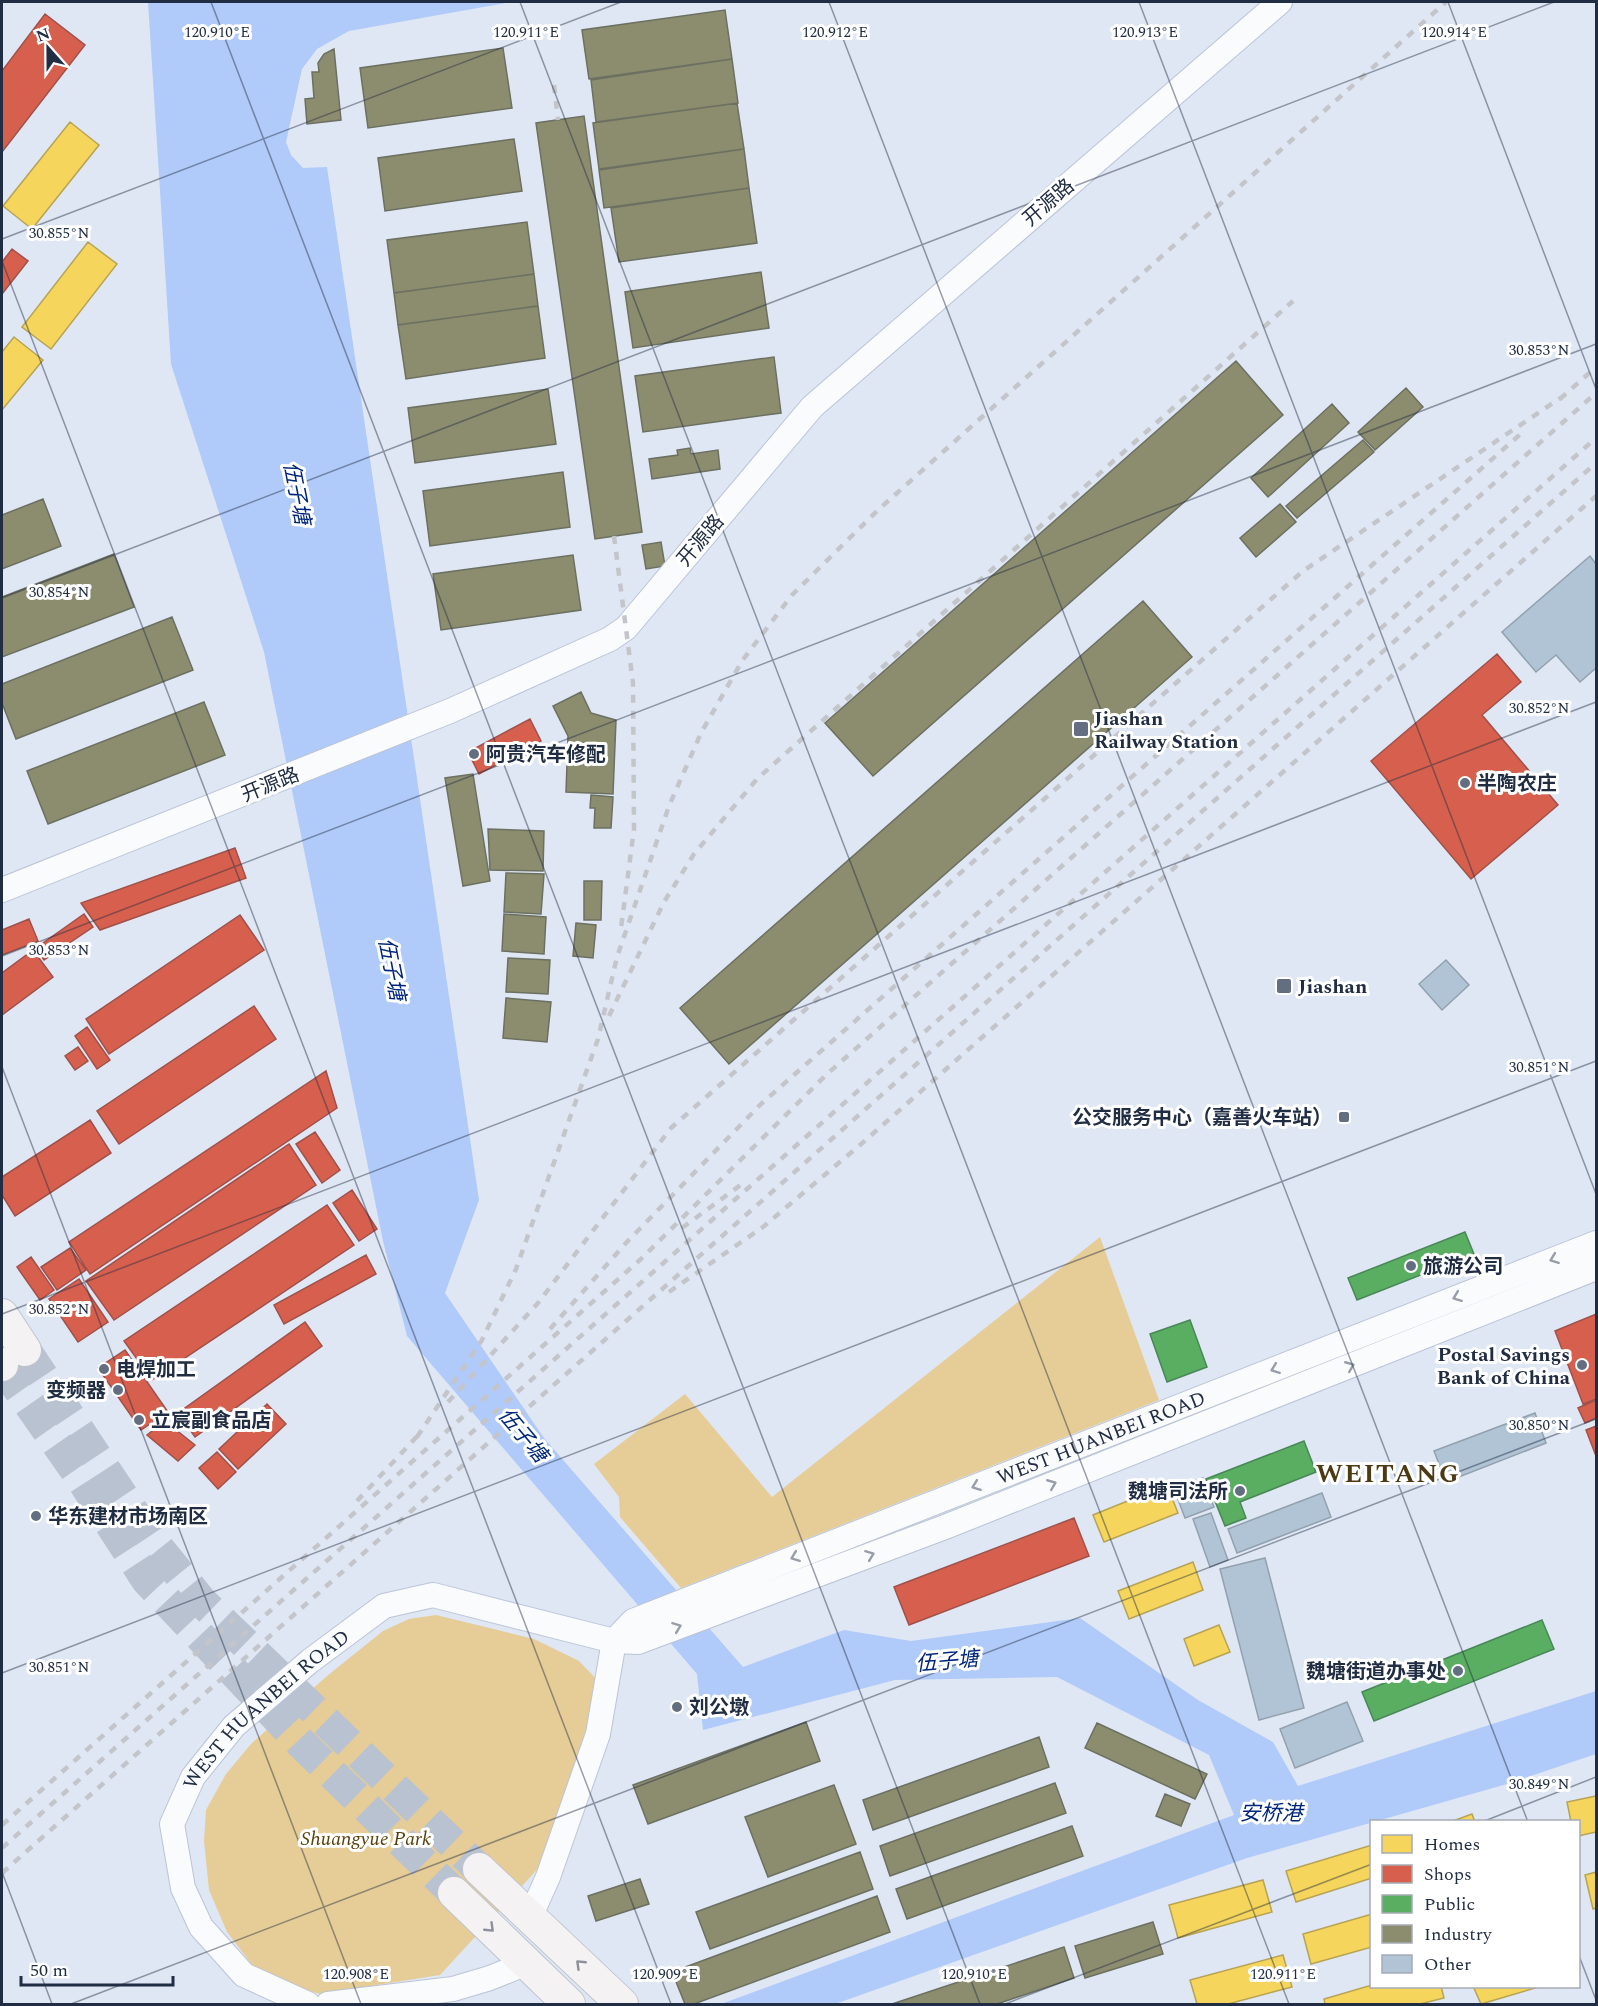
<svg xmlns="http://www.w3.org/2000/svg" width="1598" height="2006" font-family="Spectral,'Noto Sans SC',serif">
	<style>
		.green { fill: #e6cc96 }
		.water { fill: #b0caf9 }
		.homes { fill: #f6d55c; stroke: #b6a354; stroke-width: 1.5 }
		.shops { fill: #d6604d; stroke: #a0514a; stroke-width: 1.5 }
		.public { fill: #5aae61; stroke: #498758; stroke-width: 1.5 }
		.industry { fill: #8c8c6e; stroke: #6c7061; stroke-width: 1.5 }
		.building { fill: #b0c4d6; stroke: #93a1ae; stroke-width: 1.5 }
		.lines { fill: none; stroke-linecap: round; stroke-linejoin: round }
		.major-tunnel { stroke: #b9c2d1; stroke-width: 32; stroke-dasharray: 32 16; stroke-linecap: butt }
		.minor-casing { stroke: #bbc4d6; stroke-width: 26 }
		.major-casing { stroke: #bfc4ce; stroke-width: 34 }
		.minor { stroke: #fafbfd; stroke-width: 24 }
		.major { stroke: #f5f2f3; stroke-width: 32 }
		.rail { stroke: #c3c5ca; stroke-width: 4.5; stroke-dasharray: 8 8; stroke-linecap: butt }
		.oneway { stroke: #989ea9 }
		.oneway2 { stroke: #8b909b }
		.ticks { fill: none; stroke: #212d43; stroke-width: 1.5; stroke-opacity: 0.45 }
		.poi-dot { fill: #646e81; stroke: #fff; stroke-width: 2 }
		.labels { text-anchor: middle; stroke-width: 6; stroke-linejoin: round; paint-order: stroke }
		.street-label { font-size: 20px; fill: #212d43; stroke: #fff }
		.poi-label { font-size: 20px; font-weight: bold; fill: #212d43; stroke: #fff; text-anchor: start }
		.park-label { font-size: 20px; font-style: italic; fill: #583f08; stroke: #fff }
		.water-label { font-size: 21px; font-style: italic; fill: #00277c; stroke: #fff }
		.district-label { font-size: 26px; font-weight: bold; letter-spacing: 1.5px; fill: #4d3a14; stroke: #fff }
		.ticks-label { font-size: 15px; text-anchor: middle; fill: #212d43; stroke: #fff; stroke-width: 6; stroke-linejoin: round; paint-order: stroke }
	</style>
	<rect width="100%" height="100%" fill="#dfe7f4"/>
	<path class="green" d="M 1100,1237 L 1159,1400 L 681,1588 L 620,1517 L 619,1497 L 594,1464 L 685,1394 L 772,1497 Z
		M 436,1615 L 534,1639 L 579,1661 L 598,1681 L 590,1736 L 545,1861 L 440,1975 L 320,1994 L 285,1983 L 253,1966 L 227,1932 L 209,1890 L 204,1841 L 206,1810 L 226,1774 L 251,1744 L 327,1676 L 383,1631 L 409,1619 Z"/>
	<path class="water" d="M 148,2 L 512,2 L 349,31 L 317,49 L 302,69 L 286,142 L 291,155 L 303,168 L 327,167 L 479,1200 L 445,1293 L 544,1438 L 743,1667 L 844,1630 L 911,1641 L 1080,1618 L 1198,1700 L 1273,1742 L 1298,1786 L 1596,1691 L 1596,1754 L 1507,1784 L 1247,1858 L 835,2004 L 721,2004 L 1234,1815 L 1209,1755 L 1057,1677 L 895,1680 L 703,1730 L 697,1674 L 407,1336 L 383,1241 L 264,652 L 171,364 Z"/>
	<path class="homes" d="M 70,122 L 99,145 L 32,229 L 3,206 Z
		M 88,242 L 117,264 L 51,349 L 22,327 Z
		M 14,337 L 43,360 L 2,410 L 2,352 Z
		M 1167,1485 L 1178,1513 L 1104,1542 L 1093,1515 Z
		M 1193,1562 L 1203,1590 L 1129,1619 L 1118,1591 Z
		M 1219,1625 L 1230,1652 L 1194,1666 L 1184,1639 Z
		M 1596,1796 L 1596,1832 L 1578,1836 L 1578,1822 L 1571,1822 L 1567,1802 Z
		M 1472,1814 L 1475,1822 L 1450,1822 Z
		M 1372,1845 L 1372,1878 L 1296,1902 L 1286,1871 Z
		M 1596,1872 L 1596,1908 L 1593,1909 L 1585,1875 Z
		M 1263,1880 L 1272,1912 L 1178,1938 L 1169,1905 Z
		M 1372,1914 L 1372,1947 L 1311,1964 L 1303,1934 Z
		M 1283,1955 L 1292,1987 L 1228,2004 L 1197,2004 L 1190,1980 Z
		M 1372,1985 L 1441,1986 L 1444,1998 L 1420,2004 L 1325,2004 L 1324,1999 Z
		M 1473,1986 L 1542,1986 L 1481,2004 Z"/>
	<path class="shops" d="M 45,14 L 85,45 L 2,152 L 2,71 Z
		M 12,249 L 28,261 L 2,294 L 2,262 Z
		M 1497,654 L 1521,682 L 1482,715 L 1558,805 L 1471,879 L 1371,761 Z
		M 530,719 L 541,741 L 479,774 L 468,752 Z
		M 235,848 L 246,878 L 100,930 L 81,903 Z
		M 84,914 L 93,927 L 44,960 L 36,948 Z
		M 240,915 L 264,950 L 109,1054 L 86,1019 Z
		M 29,919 L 38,941 L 2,955 L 2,930 Z
		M 33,950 L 53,977 L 2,1015 L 2,973 Z
		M 254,1006 L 276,1039 L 119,1144 L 97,1111 Z
		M 87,1027 L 110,1060 L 97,1069 L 75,1036 Z
		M 78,1047 L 88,1061 L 75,1070 L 65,1056 Z
		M 326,1071 L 337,1108 L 90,1274 L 69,1242 Z
		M 90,1120 L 111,1153 L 15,1216 L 2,1195 L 2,1177 Z
		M 315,1132 L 340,1170 L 322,1183 L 296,1144 Z
		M 289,1144 L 316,1185 L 114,1320 L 86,1281 Z
		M 352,1190 L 377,1229 L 359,1241 L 333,1203 Z
		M 327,1205 L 354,1245 L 152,1380 L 124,1341 Z
		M 70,1248 L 86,1270 L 57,1290 L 41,1267 Z
		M 366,1255 L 376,1274 L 284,1324 L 274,1305 Z
		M 31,1257 L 54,1290 L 40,1300 L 17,1267 Z
		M 79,1279 L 108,1322 L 78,1342 L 49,1299 Z
		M 1596,1314 L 1596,1399 L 1583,1404 L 1555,1331 Z
		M 305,1322 L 322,1346 L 195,1437 L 178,1413 Z
		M 125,1350 L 168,1412 L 141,1430 L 98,1368 Z
		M 1596,1400 L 1596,1418 L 1585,1423 L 1578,1408 Z
		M 267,1404 L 286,1424 L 238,1469 L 219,1449 Z
		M 165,1421 L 195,1445 L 178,1461 L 147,1435 Z
		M 1596,1426 L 1596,1456 L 1586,1430 Z
		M 217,1452 L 236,1472 L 218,1489 L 199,1468 Z
		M 1074,1518 L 1089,1556 L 909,1625 L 894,1587 Z"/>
	<path class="public" d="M 1465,1232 L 1474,1254 L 1357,1300 L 1348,1278 Z
		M 1190,1320 L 1207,1367 L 1167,1382 L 1150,1334 Z
		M 1304,1441 L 1316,1472 L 1240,1502 L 1246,1518 L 1225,1526 L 1206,1479 Z
		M 1542,1620 L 1554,1649 L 1374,1721 L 1362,1692 Z"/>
	<path class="industry" d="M 725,10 L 732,59 L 589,79 L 582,30 Z
		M 503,48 L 512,108 L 368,128 L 360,68 Z
		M 334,49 L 341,120 L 307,124 L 305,99 L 314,98 L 312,72 L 319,72 L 318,63 L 324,54 Z
		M 732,59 L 738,103 L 596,122 L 591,80 Z
		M 737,103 L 744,149 L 599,169 L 593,123 Z
		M 584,116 L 642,532 L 595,539 L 536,123 Z
		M 514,139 L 522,191 L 385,211 L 378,158 Z
		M 744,149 L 749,188 L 604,208 L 599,170 Z
		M 749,188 L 757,243 L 619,262 L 611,208 Z
		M 527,222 L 534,274 L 394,293 L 387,240 Z
		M 761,272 L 769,328 L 633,348 L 625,292 Z
		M 534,274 L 538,306 L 398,325 L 394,293 Z
		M 538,306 L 545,358 L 406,379 L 398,325 Z
		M 774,357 L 781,413 L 643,432 L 635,376 Z
		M 1236,361 L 1283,415 L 873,776 L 825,723 Z
		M 1406,388 L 1423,407 L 1375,450 L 1358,432 Z
		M 548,389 L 556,444 L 415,463 L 408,408 Z
		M 1332,404 L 1349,423 L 1268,497 L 1251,478 Z
		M 1363,440 L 1374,452 L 1297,518 L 1286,506 Z
		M 690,448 L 691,454 L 718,450 L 720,469 L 652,479 L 649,459 L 678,455 L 677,450 Z
		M 563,472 L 570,527 L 430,546 L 423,491 Z
		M 43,499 L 61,546 L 2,569 L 2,515 Z
		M 1280,504 L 1296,522 L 1256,557 L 1240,538 Z
		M 661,542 L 665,566 L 646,569 L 642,545 Z
		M 114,554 L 134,607 L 2,657 L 2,597 Z
		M 573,555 L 581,610 L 441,630 L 433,574 Z
		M 1143,601 L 1192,657 L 729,1064 L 680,1008 Z
		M 172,617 L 193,670 L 16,739 L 2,703 L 2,684 Z
		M 581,692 L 591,713 L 616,720 L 613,794 L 566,792 L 568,736 L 553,706 Z
		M 204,702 L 225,755 L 48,824 L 27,771 Z
		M 473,774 L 490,881 L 463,886 L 445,778 Z
		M 591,795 L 613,797 L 611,828 L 594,828 L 595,808 L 590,808 Z
		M 488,829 L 544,831 L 543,871 L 490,870 Z
		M 506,873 L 544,874 L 541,914 L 504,912 Z
		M 584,881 L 602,881 L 601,920 L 584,920 Z
		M 504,914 L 546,917 L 544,954 L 502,951 Z
		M 576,923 L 596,925 L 593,958 L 573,956 Z
		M 508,958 L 550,960 L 548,994 L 506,992 Z
		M 506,998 L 551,1002 L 547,1042 L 503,1038 Z
		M 806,1722 L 820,1761 L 648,1824 L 633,1785 Z
		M 1097,1723 L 1207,1774 L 1195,1799 L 1085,1748 Z
		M 1039,1737 L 1049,1767 L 873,1830 L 863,1800 Z
		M 1055,1783 L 1066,1813 L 890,1876 L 880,1846 Z
		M 834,1785 L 856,1844 L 768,1877 L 745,1817 Z
		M 1165,1794 L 1190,1804 L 1181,1826 L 1156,1816 Z
		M 1072,1826 L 1083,1856 L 907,1919 L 896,1889 Z
		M 860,1852 L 873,1889 L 710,1949 L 696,1912 Z
		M 640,1879 L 649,1904 L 596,1921 L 588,1896 Z
		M 877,1896 L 890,1932 L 694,2004 L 685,2004 L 672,1972 Z
		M 1153,1922 L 1163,1954 L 1085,1978 L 1075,1946 Z
		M 1064,1947 L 1074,1978 L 997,2004 L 892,2004 Z"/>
	<path class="building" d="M 1590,556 L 1596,564 L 1596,668 L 1580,682 L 1556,655 L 1536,672 L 1502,632 Z
		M 1446,960 L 1469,985 L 1442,1010 L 1419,984 Z
		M 1535,1413 L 1546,1443 L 1446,1482 L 1434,1451 Z
		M 1203,1478 L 1214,1507 L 1185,1518 L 1174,1489 Z
		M 1322,1493 L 1331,1517 L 1237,1553 L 1228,1529 Z
		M 1211,1513 L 1228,1560 L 1210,1567 L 1193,1519 Z
		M 1265,1558 L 1304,1708 L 1259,1720 L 1220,1569 Z
		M 1347,1702 L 1363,1741 L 1295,1768 L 1280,1729 Z"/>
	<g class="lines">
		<path class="major-tunnel" d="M 25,1350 L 151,1539 L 201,1601 L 479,1869
			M 2,1365 L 79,1475 L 147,1580 L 301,1743 L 454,1893"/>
		<g class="minor-casing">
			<g id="minor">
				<path d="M 2,890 L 450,711 L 610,639 L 626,628 L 812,407 L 1280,2"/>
				<path id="s1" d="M 530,1917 L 548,1877 L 598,1734 L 614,1641 L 633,1621 L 1596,1243"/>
				<path id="s2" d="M 308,2004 L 244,1975 L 201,1927 L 183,1888 L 172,1824 L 193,1777 L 234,1726 L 310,1661 L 384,1606 L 433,1595 L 614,1641 L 638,1642 L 945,1527 L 1596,1268"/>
				<path d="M 328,2004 L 453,1989 L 490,1978 L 527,1963"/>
			</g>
		</g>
		<g class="major-casing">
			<path id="major" d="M 2,1315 L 25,1350
				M 2,1364 L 2,1365
				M 479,1869 L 622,2004
				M 454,1893 L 569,2004"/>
		</g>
		<use href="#minor" class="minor"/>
		<use href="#major" class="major"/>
		<path class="rail" d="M 554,85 L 558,120
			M 1560,399 L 1596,367
			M 614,536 L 633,683 L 634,829 L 621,928
			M 609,1016 L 664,902 L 694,854 L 757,779 L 1293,301
			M 682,1228 L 742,1184
			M 669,1292 L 763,1227 L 860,1145 L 1596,496
			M 550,1329 L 626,1243 L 761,1104 L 1524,431
			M 448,1402 L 538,1303 L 671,1128 L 1303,571 L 1565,395
			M 417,1437 L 482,1340 L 516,1269 L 598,1039 L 617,957 L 669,806 L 701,733 L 742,661 L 792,595 L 878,510 L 1446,2
			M 357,1501 L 422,1431
			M 2,1825 L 641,1259 L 826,1075 L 1596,393
			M 2,1848 L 1596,438
			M 2,1873 L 1596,463"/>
	</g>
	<defs><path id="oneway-chevron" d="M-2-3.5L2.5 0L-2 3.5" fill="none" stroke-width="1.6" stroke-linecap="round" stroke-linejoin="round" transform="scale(1.5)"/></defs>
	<g class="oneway">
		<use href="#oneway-chevron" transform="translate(1554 1259) rotate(159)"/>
		<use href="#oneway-chevron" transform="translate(1457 1297) rotate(159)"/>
		<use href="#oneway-chevron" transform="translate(1350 1366) rotate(-22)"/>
		<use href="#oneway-chevron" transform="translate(1275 1369) rotate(159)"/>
		<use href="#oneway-chevron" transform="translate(1052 1484) rotate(-22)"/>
		<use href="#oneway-chevron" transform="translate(976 1486) rotate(159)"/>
		<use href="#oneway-chevron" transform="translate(870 1555) rotate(-21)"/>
		<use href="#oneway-chevron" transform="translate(795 1557) rotate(159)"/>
		<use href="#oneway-chevron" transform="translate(677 1627) rotate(-21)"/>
	</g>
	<g class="oneway2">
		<use href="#oneway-chevron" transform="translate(490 1928) rotate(44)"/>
		<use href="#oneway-chevron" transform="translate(580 1964) rotate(-136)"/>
	</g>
	<path class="ticks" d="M 211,2 L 980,2004M 520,2 L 1289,2004M 829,2 L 1528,1822M 1139,2 L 1596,1194M 1448,2 L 1596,389M 2,239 L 621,2M 2,261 L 671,2004M 2,598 L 1554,2M 2,956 L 1596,344M 2,1067 L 361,2004M 2,1314 L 1596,702M 2,1673 L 1596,1061M 1482,1822 L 1596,1777M 2,1872 L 52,2004M 1578,1953 L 1596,2000M 71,2004 L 1596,1419M 1005,2004 L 1372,1864"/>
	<g class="poi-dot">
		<rect x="1073" y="721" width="16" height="16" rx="3"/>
		<circle cx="474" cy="754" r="6"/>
		<circle cx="1465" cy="783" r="6"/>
		<rect x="1276" y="978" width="16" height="16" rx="3"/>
		<rect x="1338" y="1111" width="12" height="12" rx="3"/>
		<circle cx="1411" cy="1266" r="6"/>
		<circle cx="1582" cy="1365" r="6"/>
		<circle cx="104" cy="1369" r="6"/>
		<circle cx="118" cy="1390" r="6"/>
		<circle cx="139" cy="1420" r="6"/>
		<circle cx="1240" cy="1491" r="6"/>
		<circle cx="36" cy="1516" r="6"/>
		<circle cx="1458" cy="1671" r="6"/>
		<circle cx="677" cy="1707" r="6"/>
	</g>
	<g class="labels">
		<g class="street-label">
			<text transform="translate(1048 202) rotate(-41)" y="7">开源路</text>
			<text transform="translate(700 540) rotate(-50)" y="7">开源路</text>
			<text transform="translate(270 784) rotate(-22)" y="7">开源路</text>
			<text dy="7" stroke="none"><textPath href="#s1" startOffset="820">WEST HUANBEI ROAD</textPath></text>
			<text dy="7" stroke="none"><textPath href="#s2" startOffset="394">WEST HUANBEI ROAD</textPath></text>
		</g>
		<g class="poi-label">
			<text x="1094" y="725">Jiashan<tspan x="1094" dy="23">Railway Station</tspan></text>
			<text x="486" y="761">阿贵汽车修配</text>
			<text x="1477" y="790">半陶农庄</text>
			<text x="1298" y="993">Jiashan</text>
			<text x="1332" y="1124" text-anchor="end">公交服务中心（嘉善火车站）</text>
			<text x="1423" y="1273">旅游公司</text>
			<text x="1570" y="1361" text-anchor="end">Postal Savings<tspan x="1570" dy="23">Bank of China</tspan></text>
			<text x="116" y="1376">电焊加工</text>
			<text x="106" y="1397" text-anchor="end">变频器</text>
			<text x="151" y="1427">立宸副食品店</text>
			<text x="1228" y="1498" text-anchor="end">魏塘司法所</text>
			<text x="48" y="1523">华东建材市场南区</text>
			<text x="1446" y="1678" text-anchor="end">魏塘街道办事处</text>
			<text x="689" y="1714">刘公墩</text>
		</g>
		<g class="park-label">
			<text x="366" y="1845">Shuangyue Park</text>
		</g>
		<g class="water-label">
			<text transform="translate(297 493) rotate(79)" y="7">伍子塘</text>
			<text transform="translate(392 969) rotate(79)" y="7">伍子塘</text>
			<text transform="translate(523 1435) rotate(50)" y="7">伍子塘</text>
			<text transform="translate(947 1661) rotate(-5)" y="7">伍子塘</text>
			<text x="1271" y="1820">安桥港</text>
		</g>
		<g class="district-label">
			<text x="1388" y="1482">WEITANG</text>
		</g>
	</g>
	<g class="ticks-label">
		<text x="217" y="37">120.910°E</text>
		<text x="526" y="37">120.911°E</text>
		<text x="835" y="37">120.912°E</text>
		<text x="1145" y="37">120.913°E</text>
		<text x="1454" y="37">120.914°E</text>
		<text x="59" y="238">30.855°N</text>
		<text x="1539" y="355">30.853°N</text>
		<text x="59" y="597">30.854°N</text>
		<text x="1539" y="713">30.852°N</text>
		<text x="59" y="955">30.853°N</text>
		<text x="1539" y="1072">30.851°N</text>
		<text x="59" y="1314">30.852°N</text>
		<text x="1539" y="1430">30.850°N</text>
		<text x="59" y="1672">30.851°N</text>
		<text x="1539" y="1789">30.849°N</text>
		<text x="356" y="1979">120.908°E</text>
		<text x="665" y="1979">120.909°E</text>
		<text x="974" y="1979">120.910°E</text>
		<text x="1283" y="1979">120.911°E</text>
	</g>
	<rect width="1598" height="2006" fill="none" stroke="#212d43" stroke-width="6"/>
	<rect x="1370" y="1820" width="210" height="168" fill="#ffffff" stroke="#a6abb4" stroke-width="1.5"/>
	<rect x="1382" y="1835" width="30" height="18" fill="#f6d55c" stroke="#a6abb4" stroke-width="1.5"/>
	<text x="1424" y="1850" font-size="18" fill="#212d43">Homes</text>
	<rect x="1382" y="1865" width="30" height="18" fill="#d6604d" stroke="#a6abb4" stroke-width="1.5"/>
	<text x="1424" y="1880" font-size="18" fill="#212d43">Shops</text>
	<rect x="1382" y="1895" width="30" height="18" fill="#5aae61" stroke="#a6abb4" stroke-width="1.5"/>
	<text x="1424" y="1910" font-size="18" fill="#212d43">Public</text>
	<rect x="1382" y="1925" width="30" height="18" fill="#8c8c6e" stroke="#a6abb4" stroke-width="1.5"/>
	<text x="1424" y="1940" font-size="18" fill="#212d43">Industry</text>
	<rect x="1382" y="1955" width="30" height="18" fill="#b0c4d6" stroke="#a6abb4" stroke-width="1.5"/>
	<text x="1424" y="1970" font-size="18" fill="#212d43">Other</text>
	<g transform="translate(48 48) rotate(339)" stroke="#ffffff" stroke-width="4.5" paint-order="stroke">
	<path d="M0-4.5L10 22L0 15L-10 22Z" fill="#212d43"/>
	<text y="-9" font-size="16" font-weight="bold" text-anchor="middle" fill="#212d43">N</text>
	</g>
	<path d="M21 1976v9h152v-9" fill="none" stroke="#212d43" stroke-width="3"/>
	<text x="30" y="1976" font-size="18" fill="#212d43" stroke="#ffffff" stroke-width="4.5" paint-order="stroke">50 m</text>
</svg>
